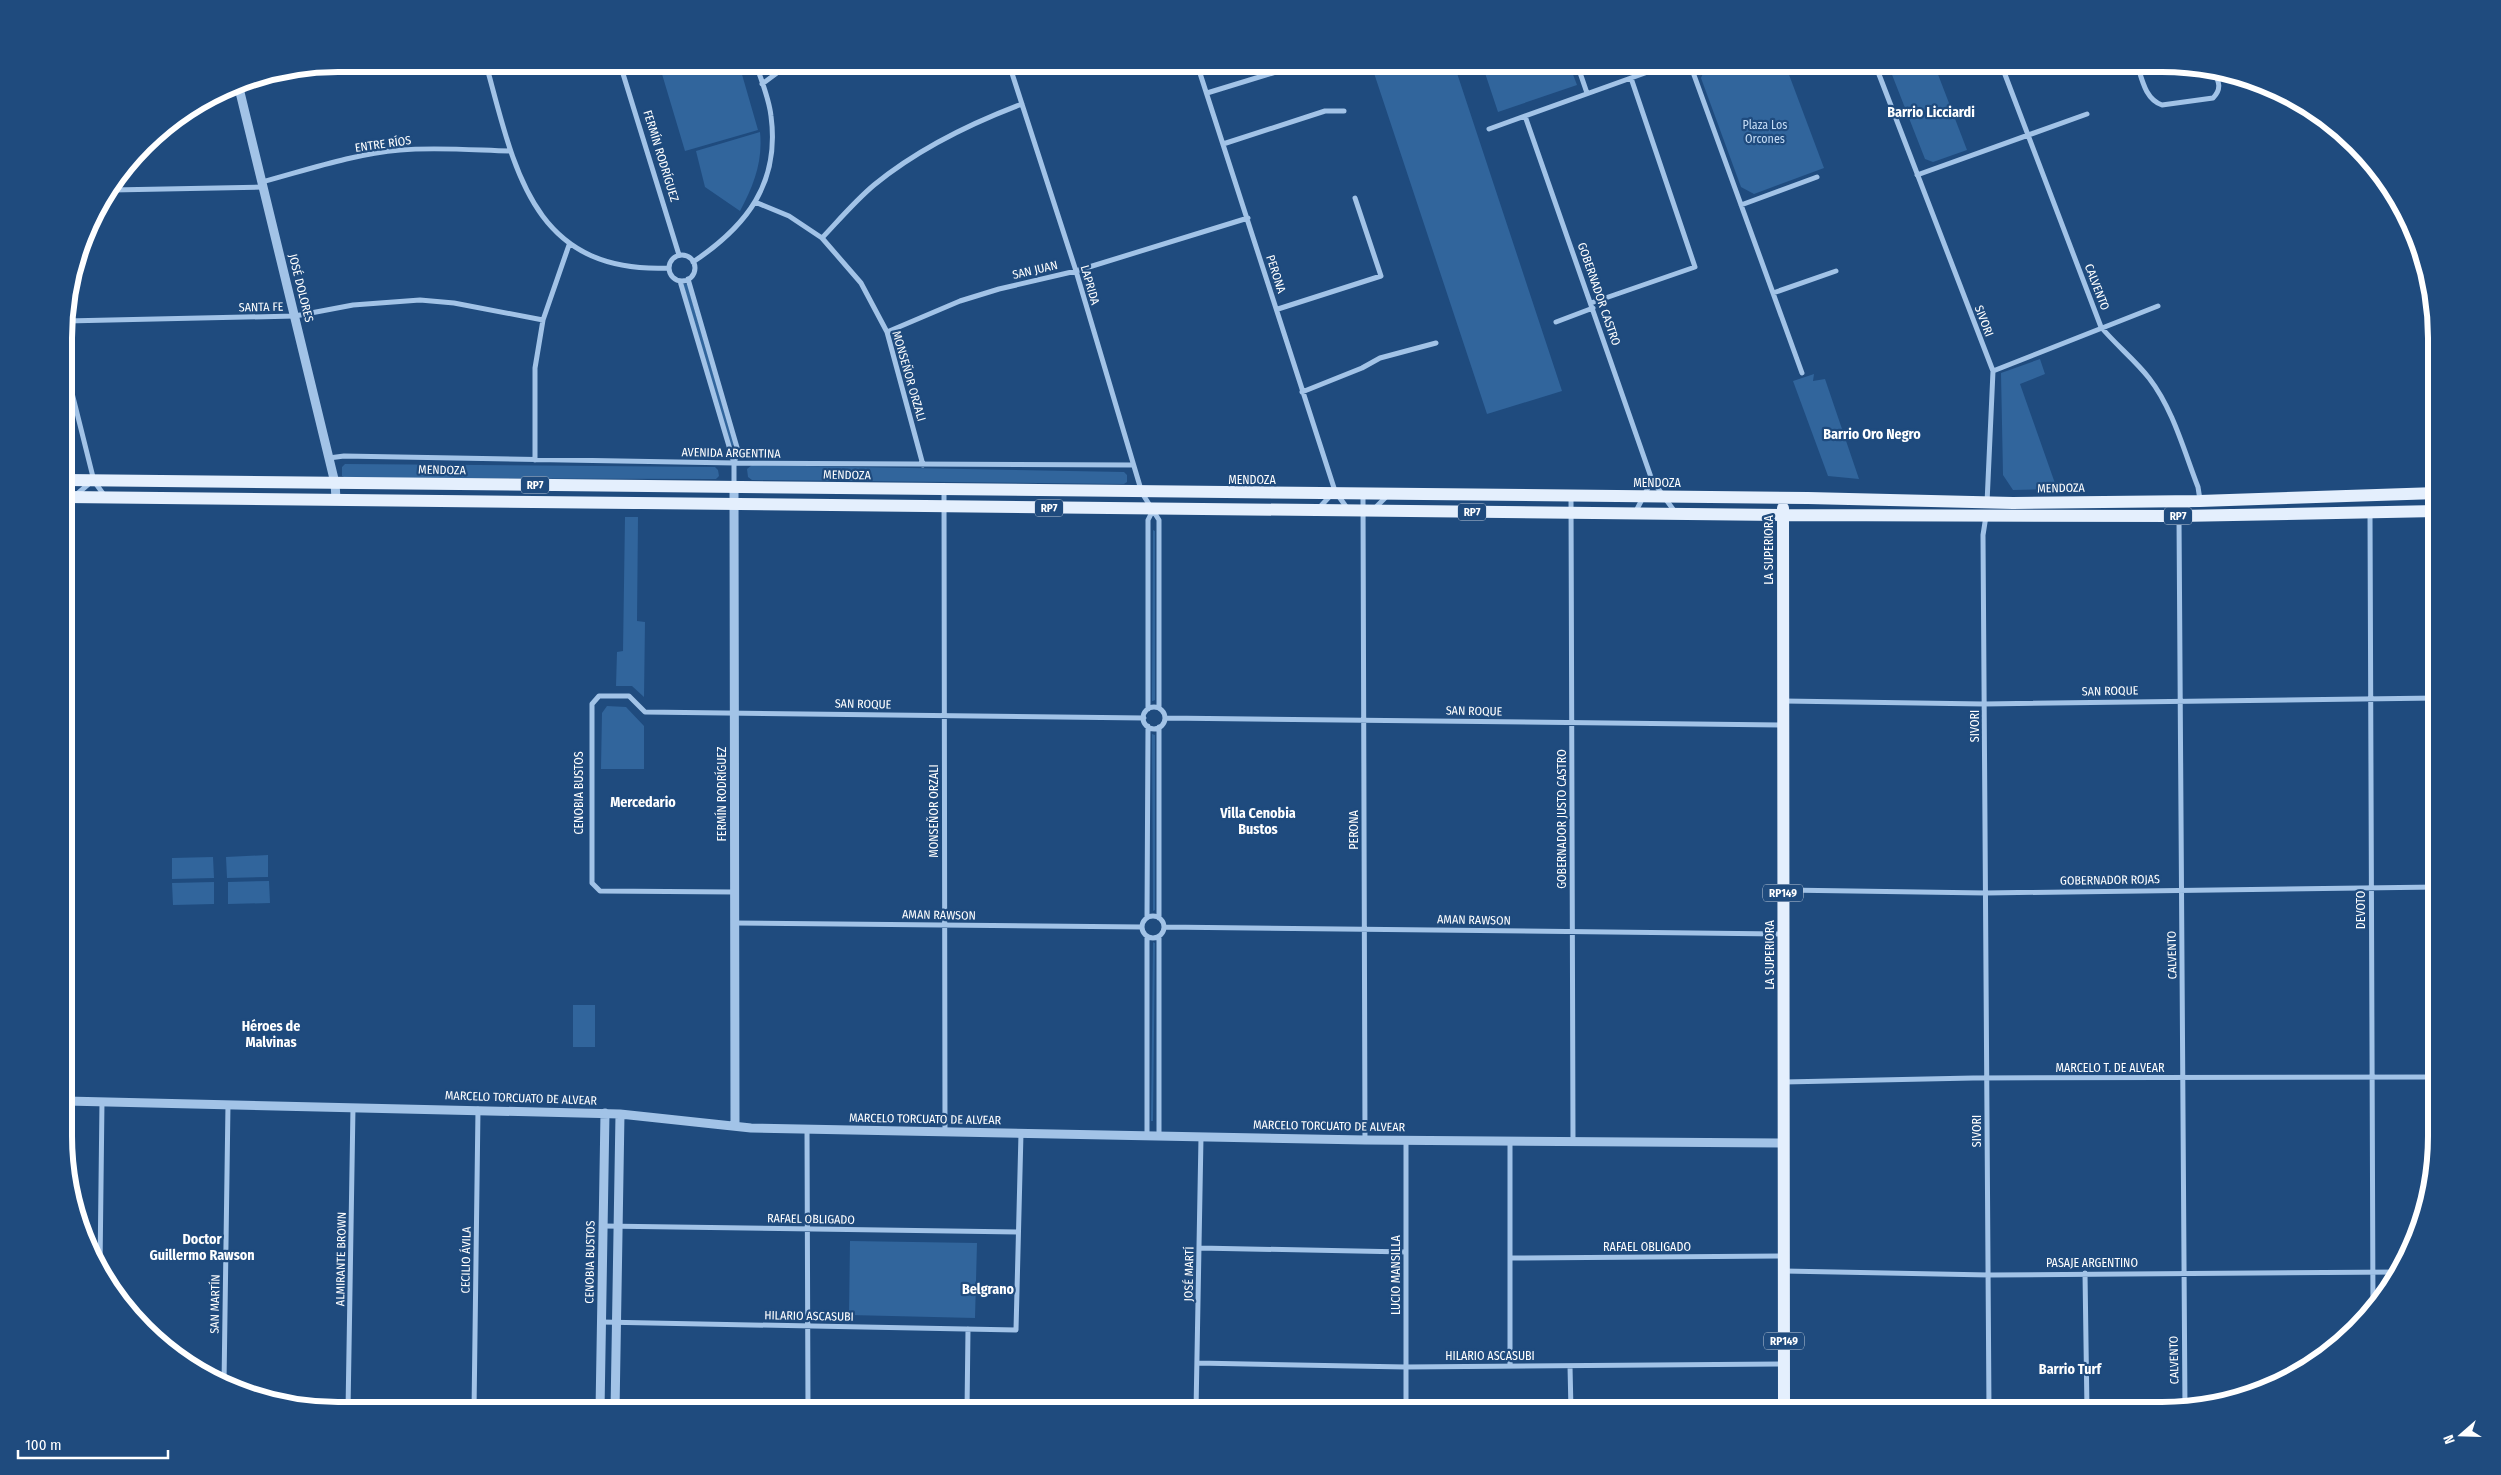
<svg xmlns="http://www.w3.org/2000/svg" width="2501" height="1475" font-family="'Fira Sans Condensed',sans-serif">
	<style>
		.green { fill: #31659c }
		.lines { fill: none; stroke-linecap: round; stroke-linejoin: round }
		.minor { stroke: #a2c3e7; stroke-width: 5 }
		.tertiary { stroke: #a2c3e7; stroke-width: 9 }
		.primary { stroke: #e4effd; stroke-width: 12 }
		.labels { text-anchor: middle; stroke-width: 4.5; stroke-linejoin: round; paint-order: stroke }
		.shield { fill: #1f4b7e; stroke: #bcc9d8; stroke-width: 1 }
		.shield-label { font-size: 11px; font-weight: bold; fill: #fff }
		.park-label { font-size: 12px; fill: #c6ddf6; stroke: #1f4b7e }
		.street-label { font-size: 12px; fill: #fff; stroke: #1f4b7e }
		.neighbourhood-label { font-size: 14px; font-weight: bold; fill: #fff; stroke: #1f4b7e }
		.rim { fill: none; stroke: #fff; stroke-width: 6 }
	</style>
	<rect width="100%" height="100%" fill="#1f4b7e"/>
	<path class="green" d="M 659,64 L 739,64 L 758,130 L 685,151 Z
		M 1371,64 L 1454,64 L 1562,391 L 1487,414 Z
		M 1482,64 L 1569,64 L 1577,85 L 1498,112 Z
		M 1707,64 L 1785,64 L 1824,168 L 1754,194 L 1741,187 L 1701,78 Z
		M 1897,64 L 1934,64 L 1967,150 L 1933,162 L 1925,159 L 1889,67 Z
		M 760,132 C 763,161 754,185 740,211 L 705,187 L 696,151 Z
		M 683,284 L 687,284 L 734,445 L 730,446 Z
		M 2040,359 L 2045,374 L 2020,384 L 2057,489 L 2013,490 L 2003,475 L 2001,373 Z
		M 1814,374 L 1813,381 L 1825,379 L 1859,479 L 1828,476 L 1793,381 Z
		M 345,464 L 715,467 L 718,470 L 719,476 L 716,479 L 346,478 L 342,476 L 342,467 Z
		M 752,465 L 1124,472 L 1127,475 L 1127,482 L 1124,484 L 752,480 L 748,477 L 747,469 Z
		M 625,517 L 638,517 L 637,621 L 645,622 L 644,697 L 632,686 L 616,686 L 617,652 L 623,651 Z
		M 1153,530 L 1155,531 L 1155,700 L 1153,701 L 1152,701 Z
		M 607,706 L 626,707 L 644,726 L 644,769 L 601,769 L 602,713 Z
		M 1152,734 L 1155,735 L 1155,910 L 1153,911 Z
		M 268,855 L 268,877 L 227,878 L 226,857 Z
		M 213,857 L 214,878 L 172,879 L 172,858 Z
		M 269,881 L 270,903 L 228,904 L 228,882 Z
		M 214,882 L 214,904 L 173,905 L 172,883 Z
		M 1153,942 L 1155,943 L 1153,1121 L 1151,1121 Z
		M 573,1005 L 595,1005 L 595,1047 L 573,1047 Z
		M 850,1241 L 977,1243 L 975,1318 L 849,1315 Z"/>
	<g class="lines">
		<path class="minor" d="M 486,64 C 515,170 532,274 669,268
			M 620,64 L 679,255
			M 1009,64 L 1076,271 L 1142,493 L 1159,520 L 1159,708
			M 1197,64 L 1335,491 L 1347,508
			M 1577,64 L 1587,93
			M 1690,64 L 1802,373
			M 1875,64 L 1993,371 L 1987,503
			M 2001,64 L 2101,327 C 2116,345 2135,360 2149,378 C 2173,409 2184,451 2198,487 L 2200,500
			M 2137,64 C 2142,79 2145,99 2162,105 L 2213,98 C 2222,89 2219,82 2214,71
			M 1199,71 L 1222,64
			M 762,84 L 789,64
			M 1207,93 L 1302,64
			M 1525,116 L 1652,480 L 1675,512
			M 1489,129 L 1670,64
			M 1223,144 L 1325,111 L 1344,111
			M 1917,175 L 2087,114
			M 262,182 C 307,170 353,154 400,150 C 436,147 473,150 510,151
			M 112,190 L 264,187
			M 755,202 L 789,216 L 822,238 L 861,283 L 887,332 L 923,465
			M 1741,205 L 1817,177
			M 822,238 C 839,220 855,201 874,185 C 918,149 969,124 1022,104
			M669 268a13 13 0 1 1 26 0a13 13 0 1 1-26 0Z
			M 693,262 C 747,226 780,183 771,116 C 769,98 761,80 756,64
			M 688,279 L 738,451 L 734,463 L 734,486
			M 680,281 L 734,463
			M 1773,293 L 1836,271
			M 1591,303 L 1695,267 L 1631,78
			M 1278,309 L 1381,276 L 1355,198
			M 66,321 L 295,316 L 353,305 L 420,300 L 454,303 L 543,320
			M 1556,322 L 1593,308
			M 887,332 L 960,301 L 999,289 L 1076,271 L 1248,218
			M 66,369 L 94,481 L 104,495
			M 1993,371 L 2158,306
			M 1302,392 L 1362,368 L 1380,358 L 1436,343
			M 329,458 L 344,456 L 734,463 L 1133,465
			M 535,460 L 535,368 L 543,320 L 569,245
			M 944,490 L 945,1132
			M 77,494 L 91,482
			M 1363,495 L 1365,1140
			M 1571,497 L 1573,1141
			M 1318,509 L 1331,495
			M 1374,509 L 1387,496
			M 1635,513 L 1652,480
			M 2370,513 L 2373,1310
			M 1986,516 L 1983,535 L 1989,1411
			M 2179,518 L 2185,1410
			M 1784,701 L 1984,704 L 2437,698
			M1143 718a11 11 0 1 1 22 0a11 11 0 1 1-22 0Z
			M 1148,709 L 1148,520 L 1153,510
			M 1165,718 L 1783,725
			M 66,837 L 68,837
			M 1785,890 L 1986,893 L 2437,887
			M 734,892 L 600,891 L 592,883 L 592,704 L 599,696 L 629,696 L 645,712 L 1144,718
			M1142 927a11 11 0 1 1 22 0a11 11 0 1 1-22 0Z
			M 1147,918 L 1148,726
			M 1159,918 L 1159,727
			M 734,923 L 1142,927
			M 1164,927 L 1783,934
			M 1784,1082 L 1973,1078 L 2437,1077
			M 807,1129 L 808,1411
			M 1147,1135 L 1147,936
			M 1159,1136 L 1159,936
			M 1510,1141 L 1510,1366
			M 603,1226 L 1018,1232
			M 1199,1248 L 1406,1252
			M 1510,1258 L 1783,1256
			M 100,1268 L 102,1101
			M 1784,1271 L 1989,1275 L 2401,1272
			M 2085,1273 L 2087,1411
			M 601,1322 L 1016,1330 L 1021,1133
			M 1197,1363 L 1406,1367 L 1784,1364
			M 1570,1366 L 1571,1411
			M 224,1384 L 228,1104
			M 348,1411 L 353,1107
			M 474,1411 L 478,1109
			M 967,1411 L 968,1329
			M 1196,1411 L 1201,1137
			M 1406,1411 L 1406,1140"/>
		<path class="tertiary" d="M 238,84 L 335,483 L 336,499
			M 734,487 L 735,1125
			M 66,1101 L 620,1114 L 751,1128 L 1365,1140 L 1783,1143
			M 600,1411 L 605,1113
			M 615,1411 L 620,1114"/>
		<path class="primary" d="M 66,480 L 1808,498 L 2013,503 L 2200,501 L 2437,493
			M 66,497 L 1783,515 L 2179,516 L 2437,511
			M 1783,508 L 1784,1411"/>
	</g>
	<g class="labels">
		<g class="shield">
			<rect x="521" y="476.5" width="28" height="17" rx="4"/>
			<rect x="1035" y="499.5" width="28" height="17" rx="4"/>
			<rect x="1458" y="503.5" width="28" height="17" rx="4"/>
			<rect x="2164" y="507.5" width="28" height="17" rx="4"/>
			<rect x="1763" y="884.5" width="40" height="17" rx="4"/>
			<rect x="1764" y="1332.5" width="40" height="17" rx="4"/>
		</g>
		<g class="shield-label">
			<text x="535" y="489">RP7</text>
			<text x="1049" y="512">RP7</text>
			<text x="1472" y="516">RP7</text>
			<text x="2178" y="520">RP7</text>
			<text x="1783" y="897">RP149</text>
			<text x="1784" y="1345">RP149</text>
		</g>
		<g class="park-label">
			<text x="1765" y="129">Plaza Los<tspan x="1765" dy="14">Orcones</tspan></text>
		</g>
		<g class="street-label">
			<text transform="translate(383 144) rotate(-8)" y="4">ENTRE RÍOS</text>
			<text transform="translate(661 156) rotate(73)" y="4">FERMÍN RODRÍGUEZ</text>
			<text transform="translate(1035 270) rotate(-13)" y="4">SAN JUAN</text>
			<text transform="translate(1276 274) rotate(72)" y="4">PERONA</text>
			<text transform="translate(1090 285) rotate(74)" y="4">LAPRIDA</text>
			<text transform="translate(2097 287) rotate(69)" y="4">CALVENTO</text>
			<text transform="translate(301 288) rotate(76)" y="4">JOSÉ DOLORES</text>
			<text transform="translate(1599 294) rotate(71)" y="4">GOBERNADOR CASTRO</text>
			<text transform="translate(261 307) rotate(-1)" y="4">SANTA FE</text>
			<text transform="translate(1984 321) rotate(69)" y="4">SIVORI</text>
			<text transform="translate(909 376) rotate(74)" y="4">MONSEÑOR ORZALI</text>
			<text transform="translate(731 453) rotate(1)" y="4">AVENIDA ARGENTINA</text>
			<text transform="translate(442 470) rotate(1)" y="4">MENDOZA</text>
			<text transform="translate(847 475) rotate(1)" y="4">MENDOZA</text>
			<text x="1252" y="484">MENDOZA</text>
			<text x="1657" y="487">MENDOZA</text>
			<text transform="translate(2061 488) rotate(-1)" y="4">MENDOZA</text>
			<text transform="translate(1769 550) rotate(-90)" y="4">LA SUPERIORA</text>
			<text transform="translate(2110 691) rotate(-1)" y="4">SAN ROQUE</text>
			<text transform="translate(863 704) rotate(1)" y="4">SAN ROQUE</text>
			<text transform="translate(1474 711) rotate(1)" y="4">SAN ROQUE</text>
			<text transform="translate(1975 726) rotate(-90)" y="4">SIVORI</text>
			<text transform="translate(579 793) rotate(-90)" y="4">CENOBIA BUSTOS</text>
			<text transform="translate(722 794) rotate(-90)" y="4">FERMÍN RODRÍGUEZ</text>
			<text transform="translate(934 811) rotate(-90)" y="4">MONSEÑOR ORZALI</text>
			<text transform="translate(1562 819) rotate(-90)" y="4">GOBERNADOR JUSTO CASTRO</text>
			<text transform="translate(1354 830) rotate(-90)" y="4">PERONA</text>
			<text transform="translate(2110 880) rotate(-1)" y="4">GOBERNADOR ROJAS</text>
			<text transform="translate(2361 910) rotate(-90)" y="4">DEVOTO</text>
			<text transform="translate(939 915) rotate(1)" y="4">AMAN RAWSON</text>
			<text transform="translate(1474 920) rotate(1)" y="4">AMAN RAWSON</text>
			<text transform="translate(1770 955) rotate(-90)" y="4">LA SUPERIORA</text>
			<text transform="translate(2172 955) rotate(-91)" y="4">CALVENTO</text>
			<text x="2110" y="1072">MARCELO T. DE ALVEAR</text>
			<text transform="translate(521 1098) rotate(2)" y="4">MARCELO TORCUATO DE ALVEAR</text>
			<text transform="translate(925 1119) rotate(1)" y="4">MARCELO TORCUATO DE ALVEAR</text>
			<text transform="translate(1329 1126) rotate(1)" y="4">MARCELO TORCUATO DE ALVEAR</text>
			<text transform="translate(1977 1131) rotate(-90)" y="4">SIVORI</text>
			<text transform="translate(811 1219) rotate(1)" y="4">RAFAEL OBLIGADO</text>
			<text x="1647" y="1251">RAFAEL OBLIGADO</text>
			<text transform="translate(341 1259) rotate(-89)" y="4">ALMIRANTE BROWN</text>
			<text transform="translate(466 1260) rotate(-89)" y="4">CECILIO ÁVILA</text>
			<text transform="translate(590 1262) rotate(-89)" y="4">CENOBIA BUSTOS</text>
			<text x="2092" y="1267">PASAJE ARGENTINO</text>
			<text transform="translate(1189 1274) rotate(-89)" y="4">JOSÉ MARTÍ</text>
			<text transform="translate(1396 1275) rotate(-90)" y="4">LUCIO MANSILLA</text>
			<text transform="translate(215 1304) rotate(-89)" y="4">SAN MARTÍN</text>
			<text transform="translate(809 1316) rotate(1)" y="4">HILARIO ASCASUBI</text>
			<text x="1490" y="1360">HILARIO ASCASUBI</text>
			<text transform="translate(2174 1360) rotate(-91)" y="4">CALVENTO</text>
		</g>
		<g class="neighbourhood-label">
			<text x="1931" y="117">Barrio Licciardi</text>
			<text x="1872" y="439">Barrio Oro Negro</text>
			<text x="643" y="807">Mercedario</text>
			<text x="1258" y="818">Villa Cenobia<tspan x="1258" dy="16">Bustos</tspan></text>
			<text x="271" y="1031">Héroes de<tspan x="271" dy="16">Malvinas</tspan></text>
			<text x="202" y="1244">Doctor<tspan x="202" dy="16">Guillermo Rawson</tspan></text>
			<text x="988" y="1294">Belgrano</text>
			<text x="2070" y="1374">Barrio Turf</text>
		</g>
	</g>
	<path d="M0 0H2501V1475H0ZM338 72H2162A266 266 0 0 1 2428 338V1136A266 266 0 0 1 2162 1402H338A266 266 0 0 1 72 1136V338A266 266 0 0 1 338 72Z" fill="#1f4b7e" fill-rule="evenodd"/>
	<path class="rim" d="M338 72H2162A266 266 0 0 1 2428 338V1136A266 266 0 0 1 2162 1402H338A266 266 0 0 1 72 1136V338A266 266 0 0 1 338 72Z"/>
	<g transform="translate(2461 1435) rotate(250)" stroke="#1f4b7e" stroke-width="4" paint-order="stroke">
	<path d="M0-4L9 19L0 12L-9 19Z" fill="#ffffff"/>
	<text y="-8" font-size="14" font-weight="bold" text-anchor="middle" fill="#ffffff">N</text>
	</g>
	<path d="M18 1450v8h150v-8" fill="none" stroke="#ffffff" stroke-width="2.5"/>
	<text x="25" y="1450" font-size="15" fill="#ffffff" stroke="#1f4b7e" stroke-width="4" paint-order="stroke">100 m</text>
</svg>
